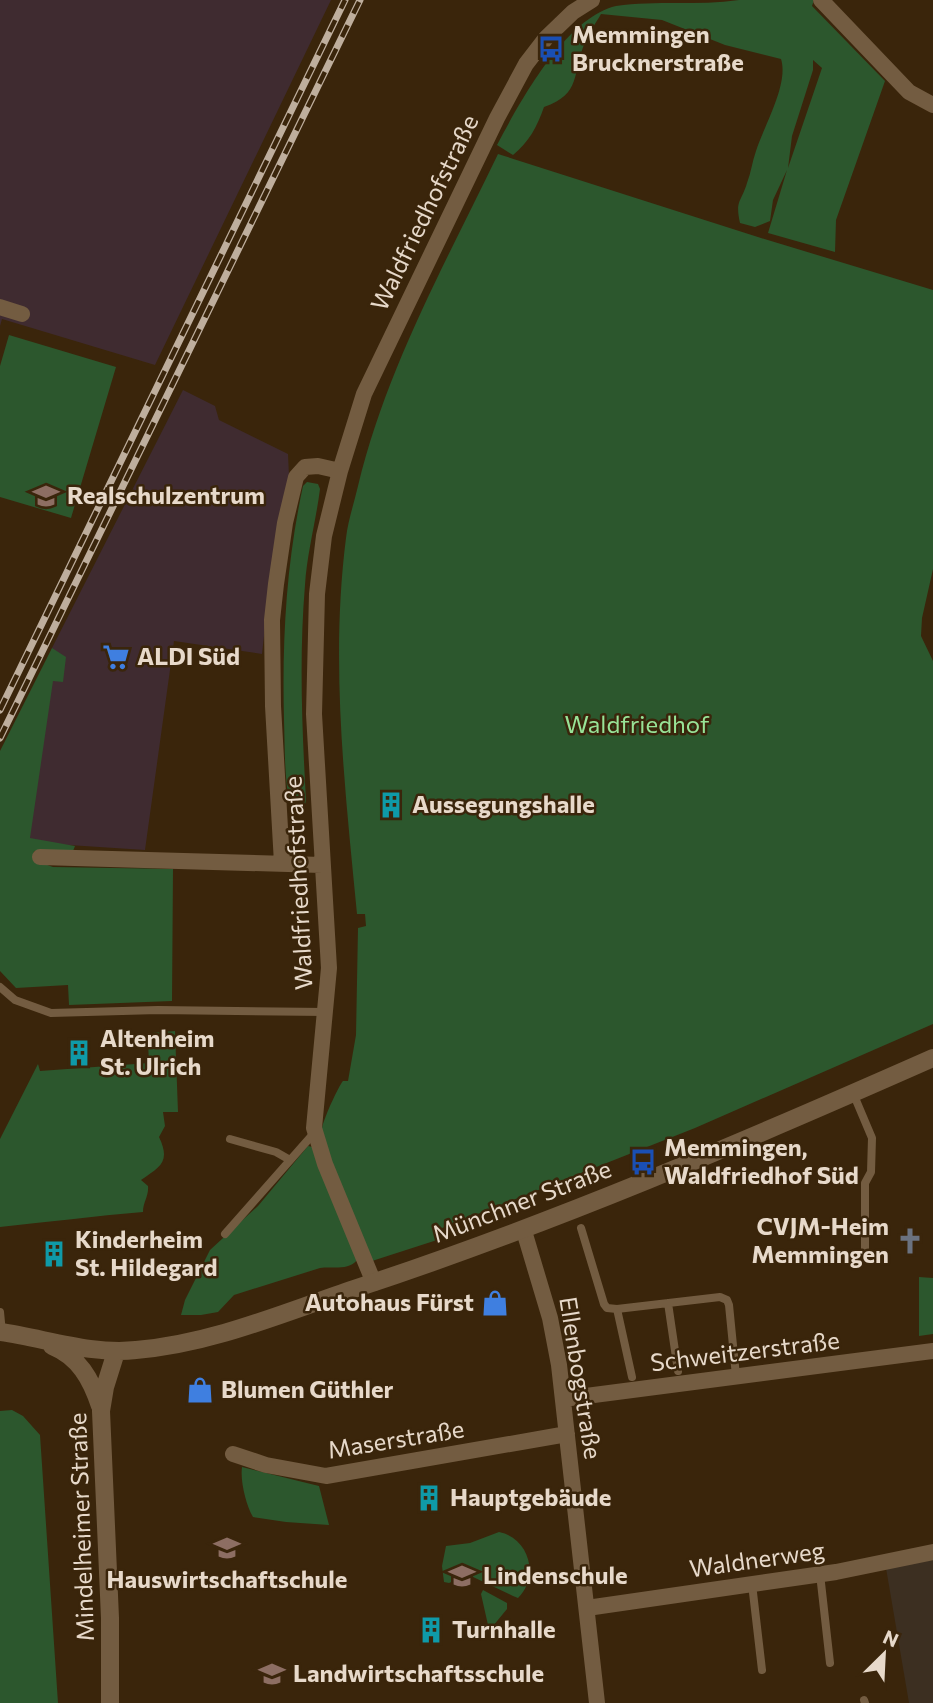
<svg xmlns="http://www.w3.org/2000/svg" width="933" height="1703" font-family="Commissioner,sans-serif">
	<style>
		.commercial { fill: #3f2b30 }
		.industrial { fill: #3c2f21 }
		.green { fill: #2c572d; fill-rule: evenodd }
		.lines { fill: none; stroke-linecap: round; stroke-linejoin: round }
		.service { stroke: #735c41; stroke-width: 8 }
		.minor { stroke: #735c41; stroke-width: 16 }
		.tertiary { stroke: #735c41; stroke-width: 18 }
		.rail-casing { stroke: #beae9d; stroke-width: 7 }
		.rail { stroke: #3a250b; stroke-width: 4.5; stroke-dasharray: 13; stroke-linecap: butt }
		.labels { text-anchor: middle; stroke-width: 5; stroke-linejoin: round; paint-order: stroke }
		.poi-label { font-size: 24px; font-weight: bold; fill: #e7d9ca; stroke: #3a250b; text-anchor: start }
		.street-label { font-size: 24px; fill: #e7d9ca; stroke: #3a250b }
		.park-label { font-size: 24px; fill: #98e397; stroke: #3a250b }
	</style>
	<rect width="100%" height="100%" fill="#3a250b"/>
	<path class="commercial" d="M 0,0 L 331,0 L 155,365 L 2,319 L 0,326 Z
		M 183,390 L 215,406 L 219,420 L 288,454 L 289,476 L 274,546 L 262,654 L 174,641 L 145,850 L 23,842 L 26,758 L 52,648 Z"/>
	<path class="industrial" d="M 933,1560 L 933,1703 L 909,1703 L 886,1568 Z"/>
	<path class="green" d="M 739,0 L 814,0 L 812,6 L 885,81 L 836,220 L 835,252 L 768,233 L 787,170 L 773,200 L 770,221 L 755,227 L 740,223 C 735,200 741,203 747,183 C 751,173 752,162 756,151 C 764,126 789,84 781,59 L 725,45 L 662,20 L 601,14 C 596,23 589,32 585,42 C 572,73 582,94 544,107 C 537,127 529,142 513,155 L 497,145 C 520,102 565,18 616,6 C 656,0 698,6 739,0 ZM 813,60 L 822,68 L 788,168 L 792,136 L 813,70 Z
		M 498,154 L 761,238 L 933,290 L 933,569 L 922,618 L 921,636 L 933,661 L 933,1024 L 695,1128 L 437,1230 L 439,1239 L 434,1241 L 372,1261 C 357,1226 341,1192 330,1156 C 327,1148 322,1138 322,1130 C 321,1124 339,1085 343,1081 L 348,1081 L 356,1035 L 358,928 L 366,926 L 365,914 L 357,914 C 345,789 330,663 346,538 C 348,521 354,503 358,486 C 386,369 446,262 498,154 Z
		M 9,335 L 116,367 L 71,518 L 0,497 L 0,366 Z
		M 307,482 L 318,484 L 320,489 C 316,521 307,553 305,585 C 299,656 302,728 306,800 L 304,809 L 291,810 C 284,781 285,750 284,720 C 282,641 286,564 303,486 Z
		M 52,648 L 66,657 L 63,682 L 53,681 L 30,838 L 75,846 L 73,851 L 34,851 L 33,860 L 53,867 L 173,869 L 172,1001 L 69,1005 L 68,985 L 16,988 L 0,971 L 0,751 Z
		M 175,1031 L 178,1112 L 163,1112 L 165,1126 L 159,1137 C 171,1162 160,1167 141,1180 L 148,1186 C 149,1196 143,1202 143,1212 C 95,1216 48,1222 0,1227 L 0,1139 L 38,1064 L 40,1071 L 149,1063 L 148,1043 L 153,1042 L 152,1033 Z
		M 308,1146 L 313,1147 L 357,1260 C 349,1271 332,1266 320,1268 L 234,1295 L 218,1312 L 201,1315 L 181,1315 L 185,1300 L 210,1250 L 258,1206 Z
		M 919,1277 L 933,1278 L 933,1334 L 919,1336 Z
		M 12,1410 L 23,1416 L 40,1435 L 58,1703 L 0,1703 L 0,1411 Z
		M 242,1467 L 319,1486 L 329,1525 L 286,1522 L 253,1517 C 246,1505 240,1481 242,1467 Z
		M 499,1532 C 529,1538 540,1576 518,1598 L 513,1596 L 471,1576 L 465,1576 L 449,1583 L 444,1582 L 442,1566 L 446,1546 L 470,1543 Z
		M 483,1590 L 507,1603 L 507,1609 L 493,1626 L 488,1625 L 481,1594 Z"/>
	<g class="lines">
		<path class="service" d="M 0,987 L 15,1000 L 51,1013 L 158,1010 L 326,1012
			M 853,1093 L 872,1138 L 871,1172 L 865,1183 L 865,1256
			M 230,1139 L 276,1152 L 290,1160
			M 581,1228 L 604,1304 L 607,1308 L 617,1309 L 720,1297 L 727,1300 L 729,1305 L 736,1376
			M 225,1234 L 315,1132
			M 668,1303 L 678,1371
			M 617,1309 L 632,1377
			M 0,1312 L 2,1333
			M 820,1574 L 830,1663
			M 752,1584 L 762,1670
			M 864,1700 L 865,1703"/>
		<path class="minor" d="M 821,0 L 909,92 L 933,105
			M 0,307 L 22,314
			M 40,857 L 322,865
			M 282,863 L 273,706 L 272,620 L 276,584 L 285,523 L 296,477 L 305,467 L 318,466 L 340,471
			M 524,1231 L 550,1318 L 559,1365 L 597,1703
			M 374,1283 L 325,1164 L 314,1128 L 329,968 L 314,714 L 317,594 L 324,536 L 340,471 L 364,394 L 497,118 L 526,64 L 546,38 L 573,12 L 592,0
			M 563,1399 L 933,1351
			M 233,1454 L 266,1465 L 326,1476 L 567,1434
			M 587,1608 L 836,1572 L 933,1552"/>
		<path class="tertiary" d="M 0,1332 C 44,1338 91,1355 136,1350 C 211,1344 283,1313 354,1289 C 552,1224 743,1142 933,1058
			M 52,1346 C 79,1357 91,1379 100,1406
			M 110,1703 L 110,1618 L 101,1411 L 105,1387 L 116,1352"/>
		<g class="rail-casing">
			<path id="rail" d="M 0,710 L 345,0
				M 0,738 L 360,0"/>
		</g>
		<use href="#rail" class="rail"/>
	</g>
	<defs>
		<g id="bus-bare" transform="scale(2.1)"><path d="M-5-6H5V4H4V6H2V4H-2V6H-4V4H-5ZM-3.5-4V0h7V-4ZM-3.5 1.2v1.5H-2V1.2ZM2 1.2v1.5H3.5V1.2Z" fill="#1a4fb4" stroke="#3a250b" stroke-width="2.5" paint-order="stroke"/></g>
		<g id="school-bare" transform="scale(2.1)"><path d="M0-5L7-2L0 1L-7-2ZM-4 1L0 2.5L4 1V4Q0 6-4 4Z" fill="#8d6e63" stroke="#3a250b" stroke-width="2.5" paint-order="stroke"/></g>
		<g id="supermarket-bare" transform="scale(2.1)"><path d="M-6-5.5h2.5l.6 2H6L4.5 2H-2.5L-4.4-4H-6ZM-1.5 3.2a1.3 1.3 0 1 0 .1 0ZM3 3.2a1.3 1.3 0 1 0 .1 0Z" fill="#3f7fe0" stroke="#3a250b" stroke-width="2.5" paint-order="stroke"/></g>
		<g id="building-bare" transform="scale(2.1)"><path d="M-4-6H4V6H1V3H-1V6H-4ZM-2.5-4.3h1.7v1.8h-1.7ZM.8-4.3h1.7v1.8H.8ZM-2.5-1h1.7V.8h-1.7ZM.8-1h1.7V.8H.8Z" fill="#0f9aa8" stroke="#3a250b" stroke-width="2.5" paint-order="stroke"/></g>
		<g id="church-bare" transform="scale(2.1)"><path d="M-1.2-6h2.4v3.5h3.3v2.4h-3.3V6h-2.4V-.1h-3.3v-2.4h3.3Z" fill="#6b7280" stroke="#3a250b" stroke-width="2.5" paint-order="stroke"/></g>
		<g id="shop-bare" transform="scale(2.1)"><path d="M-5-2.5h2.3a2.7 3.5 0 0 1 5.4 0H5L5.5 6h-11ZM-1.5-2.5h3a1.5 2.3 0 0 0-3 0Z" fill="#3f7fe0" stroke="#3a250b" stroke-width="2.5" paint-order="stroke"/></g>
	</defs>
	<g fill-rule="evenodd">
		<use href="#bus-bare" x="551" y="49"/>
		<use href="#school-bare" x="46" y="496"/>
		<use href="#supermarket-bare" x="116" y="657"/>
		<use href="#building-bare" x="391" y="805"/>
		<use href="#building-bare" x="79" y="1053"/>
		<use href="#bus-bare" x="643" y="1162"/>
		<use href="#church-bare" x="910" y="1241"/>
		<use href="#building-bare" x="54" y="1254"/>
		<use href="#shop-bare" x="495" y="1303"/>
		<use href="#shop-bare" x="200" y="1390"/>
		<use href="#building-bare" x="429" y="1498"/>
		<use href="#school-bare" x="227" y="1548"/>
		<use href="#school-bare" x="462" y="1576"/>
		<use href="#building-bare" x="431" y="1630"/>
		<use href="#school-bare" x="272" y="1674"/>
	</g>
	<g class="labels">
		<g class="poi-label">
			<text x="572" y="43">Memmingen<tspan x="572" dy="28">Brucknerstraße</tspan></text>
			<text x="67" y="504">Realschulzentrum</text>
			<text x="137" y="665">ALDI Süd</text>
			<text x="412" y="813">Aussegungshalle</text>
			<text x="100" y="1047">Altenheim<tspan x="100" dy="28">St. Ulrich</tspan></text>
			<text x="664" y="1156">Memmingen,<tspan x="664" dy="28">Waldfriedhof Süd</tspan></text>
			<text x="889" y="1235" text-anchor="end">CVJM-Heim<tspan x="889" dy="28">Memmingen</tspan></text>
			<text x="75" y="1248">Kinderheim<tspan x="75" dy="28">St. Hildegard</tspan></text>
			<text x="474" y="1311" text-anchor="end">Autohaus Fürst</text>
			<text x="221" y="1398">Blumen Güthler</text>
			<text x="450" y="1506">Hauptgebäude</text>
			<text x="483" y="1584">Lindenschule</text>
			<text x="227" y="1588" text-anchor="middle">Hauswirtschaftschule</text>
			<text x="452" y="1638">Turnhalle</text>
			<text x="293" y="1682">Landwirtschaftsschule</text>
		</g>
		<g class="street-label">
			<text transform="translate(425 213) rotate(-64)" y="8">Waldfriedhofstraße</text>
			<text transform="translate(299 883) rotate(-93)" y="8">Waldfriedhofstraße</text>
			<text transform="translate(522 1202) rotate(-21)" y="8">Münchner Straße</text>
			<text transform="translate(745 1352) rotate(-7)" y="8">Schweitzerstraße</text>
			<text transform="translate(580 1378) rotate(81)" y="8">Ellenbogstraße</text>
			<text transform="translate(396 1440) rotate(-9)" y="8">Maserstraße</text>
			<text transform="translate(82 1527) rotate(-92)" y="8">Mindelheimer Straße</text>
			<text transform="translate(757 1560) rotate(-8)" y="8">Waldnerweg</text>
		</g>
		<g class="park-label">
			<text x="637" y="733">Waldfriedhof</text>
		</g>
	</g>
	<g transform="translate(884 1654) rotate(24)" stroke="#3a250b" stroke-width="5" paint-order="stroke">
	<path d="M0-5L12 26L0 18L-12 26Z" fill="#e7d9ca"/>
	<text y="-10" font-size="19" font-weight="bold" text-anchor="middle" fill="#e7d9ca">N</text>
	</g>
</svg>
